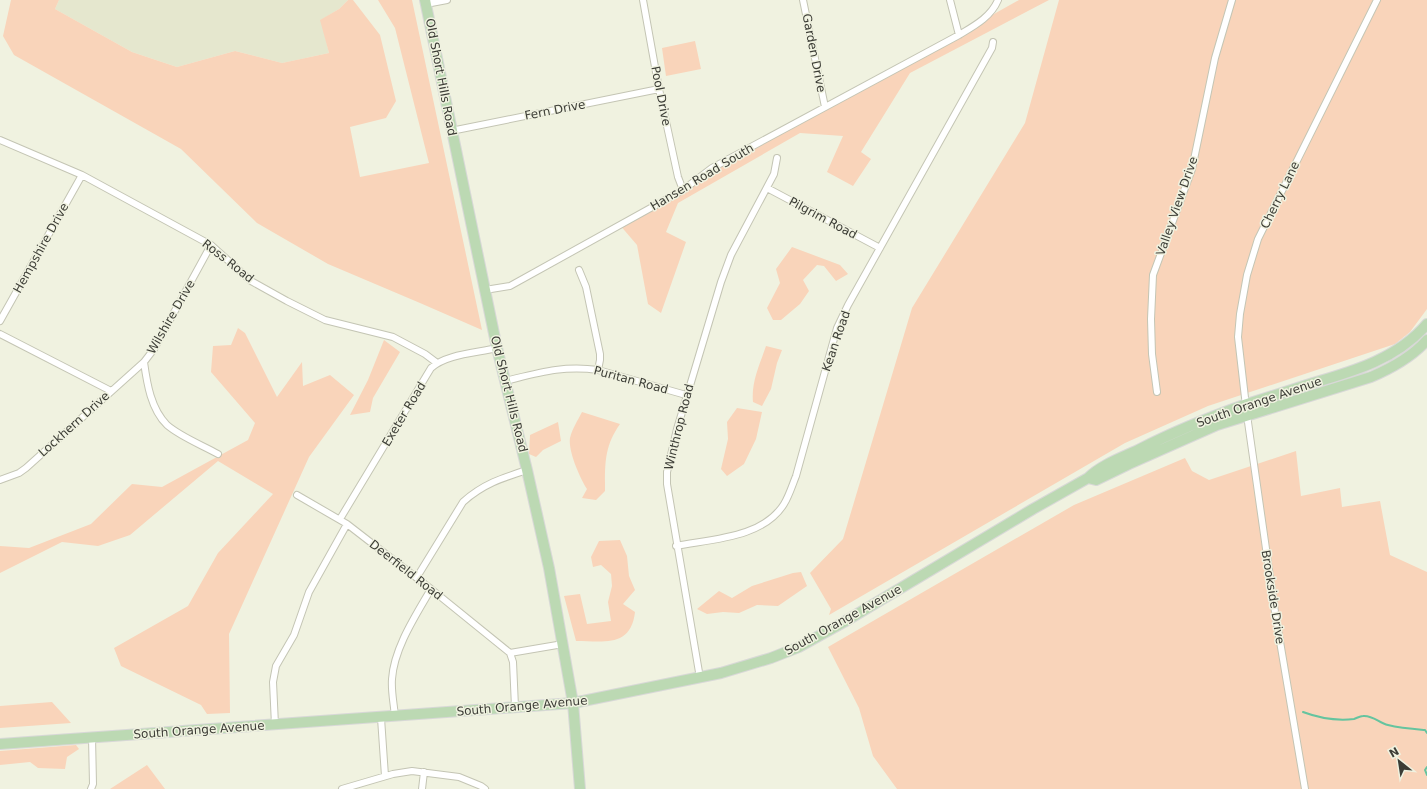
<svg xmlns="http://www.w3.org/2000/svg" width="1427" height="789" font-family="'DejaVu Sans',sans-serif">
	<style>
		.built { fill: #e5e7ce }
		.green { fill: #f9d4ba }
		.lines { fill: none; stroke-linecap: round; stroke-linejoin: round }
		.stream { stroke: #65c49f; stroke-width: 2 }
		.street-casing { stroke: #c4c5b4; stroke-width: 8 }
		.primary-casing { stroke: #d8d8d7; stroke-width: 12 }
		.street { stroke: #fff; stroke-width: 6 }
		.primary { stroke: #bcd9b3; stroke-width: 10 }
		.labels { text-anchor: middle; stroke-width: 3; stroke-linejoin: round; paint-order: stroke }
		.street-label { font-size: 12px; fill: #3c3d36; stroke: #f0f2e0 }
	</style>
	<rect width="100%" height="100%" fill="#f0f2e0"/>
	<path class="built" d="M 59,0 L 348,0 L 339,9 L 321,20 L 329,53 L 282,63 L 235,51 L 177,67 L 132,52 L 55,9 Z"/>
	<path class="green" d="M 11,0 L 59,0 L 55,9 L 132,52 L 177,67 L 235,51 L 282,63 L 329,53 L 320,20 L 339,9 L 348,0 L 353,0 L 380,35 L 396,101 L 386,118 L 350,127 L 360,177 L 429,163 L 395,28 L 378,0 L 412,0 L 482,330 L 420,303 L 328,264 L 257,223 L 181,149 L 14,55 L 3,36 Z
		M 1019,0 L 1049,0 L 910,73 L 861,152 L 871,159 L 853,186 L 827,172 L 843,136 L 800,133 L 678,203 L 666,232 L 686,242 L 661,313 L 648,304 L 637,245 L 619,224 Z
		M 1059,0 L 1427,0 L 1427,309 L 1410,332 L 1395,344 L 1208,406 L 1125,443 L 829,615 L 831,609 L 810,573 L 843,539 L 912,308 L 1025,123 Z
		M 695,41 L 701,69 L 666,76 L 662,48 Z
		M 792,247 L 840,265 L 848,274 L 836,281 L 824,266 L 817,265 L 803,280 L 809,291 L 800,304 L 781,320 L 773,320 L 767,308 L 780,283 L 776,269 Z
		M 238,328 L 245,333 L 277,397 L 302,362 L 303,386 L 330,375 L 354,395 L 309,457 L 229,634 L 230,713 L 207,714 L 201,705 L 121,666 L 114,648 L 188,606 L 218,553 L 273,494 L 218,461 L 130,535 L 98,546 L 62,542 L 0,573 L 0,546 L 29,548 L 91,524 L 132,484 L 162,487 L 248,440 L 255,423 L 211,372 L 213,346 L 231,345 Z
		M 384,340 L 400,352 L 373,398 L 370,412 L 350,415 L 368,380 Z
		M 766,346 L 782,350 L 777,363 L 771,389 L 762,406 L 753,402 C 751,382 760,364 766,346 Z
		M 737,408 L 762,412 L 756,439 L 744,464 L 727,476 L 721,469 L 728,439 L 727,422 Z
		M 582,412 L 620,424 C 604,447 605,464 605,491 L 596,500 L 582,498 L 587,489 C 580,478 568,451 570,438 C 572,429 578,420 582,412 Z
		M 558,422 L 561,441 L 543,450 L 536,457 L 529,454 L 530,435 Z
		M 1296,451 L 1301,496 L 1340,488 L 1342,507 L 1380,501 L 1390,555 L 1427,572 L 1427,789 L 897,789 L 873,756 L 859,708 L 828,647 L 1074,505 L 1185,458 L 1192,471 L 1209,480 Z
		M 620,540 L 627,556 L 629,576 L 635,590 L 623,604 L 635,612 C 631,648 603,641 576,641 L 564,596 L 580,594 L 587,624 L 611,621 L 608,602 L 612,586 L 611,574 L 601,565 L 593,567 L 591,557 L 599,541 Z
		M 801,572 L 807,586 L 778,606 L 757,605 L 739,613 L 723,612 L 707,614 L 697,609 L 719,591 L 732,598 L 752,586 L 793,573 Z
		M 52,702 L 71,723 L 0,728 L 0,706 Z
		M 76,745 L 79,749 L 67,757 L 65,769 L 38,768 L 30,762 L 0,765 L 0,751 Z
		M 147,765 L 165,789 L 110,789 Z"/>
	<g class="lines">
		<path class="stream" d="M 1303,712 C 1319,718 1337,721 1354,719 C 1357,718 1360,716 1363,716 C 1373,715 1379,723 1388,725 C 1400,728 1413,729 1425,730 L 1427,733
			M 1427,767 L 1425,770 L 1427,775"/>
		<g class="street-casing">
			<path id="street" d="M 643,0 L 659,89 L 678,177 L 683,190
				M 803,0 L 825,107
				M 950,0 L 959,35
				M 426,4 L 447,0
				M 451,131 L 659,89
				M 0,140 L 82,175 L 211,245 L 251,281 L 287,301 L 325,320 L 393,337 L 425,354 L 437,363
				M 767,188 L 880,248
				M 211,245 L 154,349 L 144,362 C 147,384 151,409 167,425 C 181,437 202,445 218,454
				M 579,270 L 586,287 L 600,354 L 600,360 L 598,370
				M 485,290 L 510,286 L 683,190 L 712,168 L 959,35 C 974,26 991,17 998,0
				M 0,321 L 82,175
				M 0,334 L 111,391
				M 505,381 C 538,373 563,365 598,370 L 686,395
				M 1157,392 L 1152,354 L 1151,319 L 1153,275 L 1192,169 L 1215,58 L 1232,0
				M 0,480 L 19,473 L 26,468 L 144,362
				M 297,495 L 347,524 L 431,589 L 510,653 L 513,662 L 515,707
				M 340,519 L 431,368 C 446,354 477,353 497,348
				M 676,546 C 712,539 763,538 784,504 C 789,496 792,486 796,476 L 837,328 L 848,305 L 992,48 L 993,42
				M 417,577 L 463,502 C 483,484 502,478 527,470
				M 510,653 L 563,644
				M 700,678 L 667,484 L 667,472 L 677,429 L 721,282 L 731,255 L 774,174 L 777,158
				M 395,717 C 394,704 391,691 392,679 C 394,648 416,615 431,589
				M 381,718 L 385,776
				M 275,725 L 273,682 L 276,666 L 294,635 L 309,592 L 347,524
				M 91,789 L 93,784 L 92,737
				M 342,789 L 393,774 L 412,771 L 459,777 L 481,786 L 485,789
				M 422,789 L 424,772
				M 1305,789 L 1275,612 L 1247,415 L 1238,337 L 1240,314 L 1247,275 L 1258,239 L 1377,0"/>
		</g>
		<g class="primary-casing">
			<path id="primary" d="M 425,0 L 497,348 L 527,470 L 549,568 L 573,703 L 580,789
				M 1088,478 L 1096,480 L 1129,464 L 1217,425 L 1371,377 C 1392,368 1412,357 1427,340
				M 0,744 L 573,703 L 721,673 L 771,658 L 799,647 L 844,622 L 1033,509 L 1088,478 C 1101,465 1121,458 1138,450 C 1173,432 1210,417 1247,404 C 1269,397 1291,390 1313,383 C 1355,371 1398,358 1427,324"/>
		</g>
		<use href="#street" class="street"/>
		<use href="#primary" class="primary"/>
	</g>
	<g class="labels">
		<g class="street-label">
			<text transform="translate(814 53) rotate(79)" y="4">Garden Drive</text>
			<text transform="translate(441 77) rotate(79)" y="4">Old Short Hills Road</text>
			<text transform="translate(661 96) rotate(79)" y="4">Pool Drive</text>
			<text transform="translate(555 110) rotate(-11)" y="4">Fern Drive</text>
			<text transform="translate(702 177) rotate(-31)" y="4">Hansen Road South</text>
			<text transform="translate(1280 195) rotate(-64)" y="4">Cherry Lane</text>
			<text transform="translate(1177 206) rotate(-71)" y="4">Valley View Drive</text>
			<text transform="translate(823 218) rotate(28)" y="4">Pilgrim Road</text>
			<text transform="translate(41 248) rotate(-61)" y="4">Hempshire Drive</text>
			<text transform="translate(228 261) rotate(38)" y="4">Ross Road</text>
			<text transform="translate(171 317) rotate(-60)" y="4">Wilshire Drive</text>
			<text transform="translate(836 341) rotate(-71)" y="4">Kean Road</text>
			<text transform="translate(631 380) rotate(15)" y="4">Puritan Road</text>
			<text transform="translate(509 394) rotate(76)" y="4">Old Short Hills Road</text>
			<text transform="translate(1259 402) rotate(-19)" y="4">South Orange Avenue</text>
			<text transform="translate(404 414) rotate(-59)" y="4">Exeter Road</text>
			<text transform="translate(74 424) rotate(-42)" y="4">Lockhern Drive</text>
			<text transform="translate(679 427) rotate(-76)" y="4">Winthrop Road</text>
			<text transform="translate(406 570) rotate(38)" y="4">Deerfield Road</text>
			<text transform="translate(1273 597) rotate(81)" y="4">Brookside Drive</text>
			<text transform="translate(843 620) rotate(-29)" y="4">South Orange Avenue</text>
			<text transform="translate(522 706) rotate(-5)" y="4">South Orange Avenue</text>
			<text transform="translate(199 730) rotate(-4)" y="4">South Orange Avenue</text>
		</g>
	</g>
	<g transform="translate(1399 761) rotate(330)" stroke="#f0f2e0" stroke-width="3" paint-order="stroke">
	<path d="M0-3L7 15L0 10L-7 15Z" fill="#3c3d36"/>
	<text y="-6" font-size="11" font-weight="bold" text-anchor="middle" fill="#3c3d36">N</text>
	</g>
</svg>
